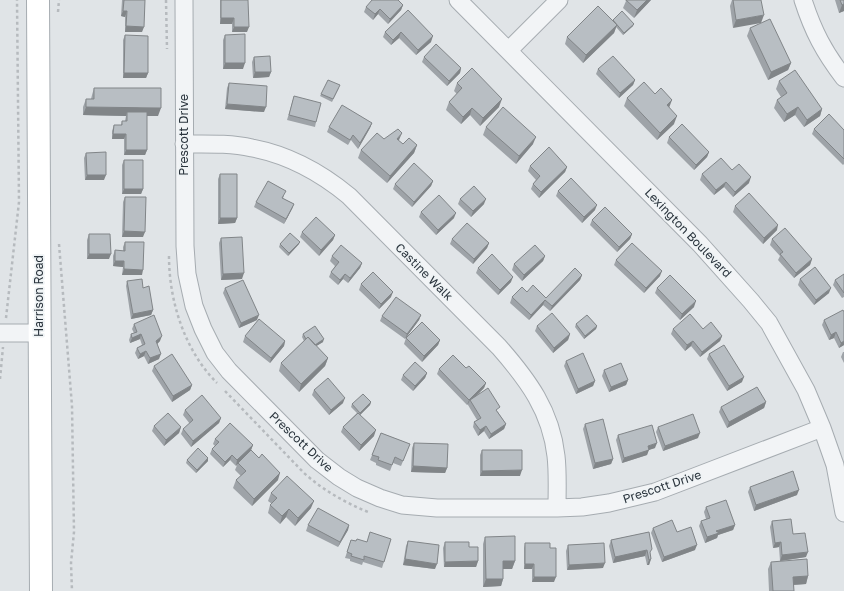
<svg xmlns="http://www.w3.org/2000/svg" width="844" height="591" font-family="'Golos Text',sans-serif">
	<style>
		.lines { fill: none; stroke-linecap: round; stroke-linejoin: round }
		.street-casing { stroke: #a6acb1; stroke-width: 19 }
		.secondary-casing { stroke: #a6acb1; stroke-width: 24 }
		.path { stroke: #b6babe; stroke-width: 2.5; stroke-dasharray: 3 3; stroke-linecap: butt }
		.street { stroke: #f2f4f6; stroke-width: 17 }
		.secondary { stroke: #fff; stroke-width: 22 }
		.wall { fill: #9ea3a8 }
		.shaded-wall { fill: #818588 }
		.building { fill: #b8bec3; stroke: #818588 }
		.labels { text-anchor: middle; stroke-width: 3.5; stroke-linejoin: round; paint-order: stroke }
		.street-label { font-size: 12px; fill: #2a343d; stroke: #eff3f5 }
	</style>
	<rect width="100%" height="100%" fill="#e0e4e7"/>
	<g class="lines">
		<g class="street-casing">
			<path id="street" d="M 184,0 L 185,246 L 187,274 L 194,306 L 203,329 L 215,353 L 229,371 L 317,460 L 339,477 L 357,488 L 380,498 L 402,505 L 437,508 L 557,508 L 582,507 L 609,503 L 655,492 L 822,428
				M 458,0 L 700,244 L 751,301 L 769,323 L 806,390 L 822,428 L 835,465 L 844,513
				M 803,0 C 813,31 824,52 844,78
				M 509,50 L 559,0
				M 184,144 C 207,144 230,143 252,148 C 289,155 320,172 349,196 L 499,347 C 528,380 551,411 556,456 C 558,473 557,491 557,508
				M 0,333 L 39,333"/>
		</g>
		<g class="secondary-casing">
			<path id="secondary" d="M 38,0 L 41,591"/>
		</g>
		<path class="path" d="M 166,0 L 167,49
			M 58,12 L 59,0
			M 59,244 L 72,406 L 74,532 L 71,563 L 72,591
			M 169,256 C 169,302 185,351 217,383
			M 6,318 L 19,202 L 17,0
			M 0,379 L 3,347
			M 225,391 L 304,473 C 323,490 344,502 368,512"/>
		<use href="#street" class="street"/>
		<use href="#secondary" class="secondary"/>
	</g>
	<path class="wall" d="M 122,0 L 145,0 L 142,32 L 125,32 L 125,17 L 121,16 Z
		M 220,0 L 248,0 L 247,32 L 232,32 L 232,24 L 220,24 Z
		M 625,0 L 651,0 L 634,18 L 623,8 L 626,1 Z
		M 732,0 L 761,0 L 733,28 L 730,6 Z
		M 835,0 L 844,0 L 844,11 L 839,13 Z
		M 403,5 L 401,10 L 388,24 L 378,14 L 373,20 L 364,12 L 366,7 Z
		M 408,10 L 431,42 L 416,55 L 399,38 L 391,45 L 383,37 L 385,32 Z
		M 612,21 L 633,26 L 623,35 L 616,27 L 614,33 L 583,63 L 565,44 L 567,37 Z
		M 750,28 L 791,63 L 788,70 L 768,80 L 747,36 Z
		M 125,35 L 148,73 L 146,78 L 123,78 L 123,40 Z
		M 225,35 L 243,69 L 223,69 L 223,40 Z
		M 254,57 L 271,72 L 269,77 L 253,78 L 252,62 Z
		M 424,57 L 461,68 L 460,73 L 447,86 L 422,62 Z
		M 598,69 L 635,80 L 633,85 L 619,98 L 596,74 Z
		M 779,81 L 822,109 L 820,116 L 804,127 L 795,115 L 784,122 L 774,108 L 777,100 L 781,97 L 776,89 Z
		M 229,83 L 264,112 L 225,109 L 227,88 Z
		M 457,83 L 499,107 L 480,126 L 470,115 L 461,124 L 446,110 L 449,102 L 457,94 L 454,91 Z
		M 94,88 L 158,116 L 147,116 L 147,150 L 145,155 L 124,155 L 124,139 L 112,139 L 112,131 L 114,125 L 121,125 L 122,121 L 125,121 L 126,116 L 83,115 L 83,107 L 86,99 L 91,99 L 92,95 Z
		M 339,88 L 332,102 L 320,96 L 321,94 Z
		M 294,96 L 316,122 L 315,127 L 287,120 Z
		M 627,98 L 669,108 L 674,124 L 657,140 L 624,106 Z
		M 372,123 L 370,128 L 358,149 L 351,140 L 348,145 L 327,132 L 329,127 Z
		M 486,127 L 533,144 L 516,164 L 483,135 Z
		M 814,129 L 844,130 L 844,164 L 843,165 L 812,134 Z
		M 669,137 L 709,152 L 707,157 L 694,170 L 667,143 Z
		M 384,139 L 399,141 L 403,144 L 417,145 L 414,153 L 387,183 L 358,158 L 361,150 Z
		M 86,153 L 104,180 L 85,180 L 84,158 Z
		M 124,160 L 143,189 L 141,194 L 122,194 L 122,165 Z
		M 530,166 L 567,167 L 565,172 L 539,198 L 531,189 L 533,184 L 536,180 L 528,171 Z
		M 732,170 L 749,183 L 733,197 L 724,187 L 714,195 L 700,180 L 702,174 Z
		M 220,174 L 237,218 L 235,223 L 218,224 L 218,179 Z
		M 433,181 L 431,186 L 412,207 L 393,189 L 395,184 Z
		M 558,191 L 595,210 L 582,223 L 556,196 Z
		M 284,196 L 283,198 L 294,204 L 292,209 L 284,224 L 254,207 L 256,202 Z
		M 125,197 L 143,237 L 122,237 L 123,202 Z
		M 460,199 L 484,204 L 471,217 L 458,204 Z
		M 735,206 L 777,230 L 763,244 L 733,212 Z
		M 421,212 L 454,218 L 436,235 L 419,217 Z
		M 592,220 L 632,234 L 630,239 L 617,252 L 590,225 Z
		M 302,232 L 335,235 L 333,240 L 319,256 L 300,237 Z
		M 89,234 L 109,259 L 87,259 L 87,240 Z
		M 221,238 L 242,279 L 221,280 L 219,243 Z
		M 452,239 L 489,243 L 487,248 L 473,264 L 450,244 Z
		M 772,239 L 812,259 L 810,265 L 794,278 L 778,260 L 780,256 L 770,245 Z
		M 125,242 L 142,275 L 122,275 L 123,267 L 113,266 L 113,256 L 115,250 L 123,251 L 123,247 Z
		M 280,244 L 299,244 L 288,256 L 279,247 Z
		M 332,256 L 362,263 L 360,268 L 348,283 L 343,279 L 338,285 L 329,277 L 331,272 L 335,266 L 330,261 Z
		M 545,256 L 543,261 L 522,281 L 512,270 L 514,264 Z
		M 616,260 L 660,276 L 644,293 L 614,265 Z
		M 478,268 L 511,282 L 498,295 L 476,273 Z
		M 844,274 L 844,297 L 842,298 L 833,285 L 835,280 Z
		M 582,275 L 580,280 L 550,311 L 543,305 L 529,320 L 510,303 L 512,297 L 527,292 L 546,298 Z
		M 800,279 L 829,293 L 814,305 L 798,285 Z
		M 127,281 L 143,288 L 153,310 L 151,315 L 131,319 L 126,286 Z
		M 361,284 L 391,297 L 379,309 L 359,290 Z
		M 225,288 L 257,320 L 239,328 L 223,293 Z
		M 657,288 L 694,307 L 680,320 L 655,293 Z
		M 844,312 L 844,345 L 839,348 L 834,338 L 829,340 L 822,325 L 824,320 Z
		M 421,315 L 419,320 L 405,339 L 380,321 L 382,316 Z
		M 134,324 L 160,341 L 157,344 L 159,359 L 148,364 L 144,356 L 138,359 L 135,353 L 137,348 L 142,345 L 140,339 L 130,343 L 129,340 L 131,334 L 134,333 L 132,329 Z
		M 576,324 L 597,326 L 596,329 L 584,339 L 575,327 Z
		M 537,326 L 570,334 L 568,340 L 553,353 L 535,331 Z
		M 673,329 L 703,329 L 722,336 L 720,341 L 700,357 L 691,346 L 685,351 L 671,334 Z
		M 303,334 L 323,342 L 316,346 L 328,358 L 325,366 L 299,392 L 279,371 L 281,363 L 304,341 L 302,337 Z
		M 245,336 L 285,341 L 284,346 L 270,363 L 243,342 Z
		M 406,338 L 440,340 L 438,345 L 422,362 L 404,344 Z
		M 843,352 L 844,352 L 844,363 L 841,357 Z
		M 709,354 L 742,382 L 727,391 L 707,359 Z
		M 566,361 L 595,381 L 593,386 L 576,394 L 564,366 Z
		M 154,366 L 192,385 L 190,390 L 172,402 L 152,371 Z
		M 466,368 L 486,383 L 484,388 L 477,395 L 498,412 L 506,424 L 504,429 L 489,439 L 484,431 L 478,436 L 473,427 L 474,422 L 477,420 L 468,405 L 468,404 L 467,405 L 437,374 L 439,369 Z
		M 604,370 L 628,380 L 626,385 L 609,392 L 602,376 Z
		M 427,373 L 425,378 L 413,391 L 401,380 L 403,375 Z
		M 314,390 L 343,403 L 329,415 L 312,395 Z
		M 371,402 L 370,405 L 360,415 L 374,436 L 359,451 L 341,432 L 343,427 L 357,413 L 351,407 L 352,404 Z
		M 766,402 L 764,408 L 727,428 L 719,412 L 721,407 Z
		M 185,410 L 221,418 L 219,423 L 191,447 L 181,434 L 183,429 L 190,424 L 183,415 Z
		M 585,424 L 613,459 L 611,464 L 593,469 L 583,429 Z
		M 154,426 L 181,427 L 179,433 L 164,446 L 152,431 Z
		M 658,427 L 698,438 L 663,451 L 656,432 Z
		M 381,433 L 410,444 L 401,466 L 393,463 L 390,471 L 376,465 L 376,463 L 370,460 Z
		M 618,435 L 655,448 L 648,450 L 647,455 L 622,463 L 616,440 Z
		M 215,439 L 253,445 L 251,450 L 278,480 L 252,506 L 233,488 L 236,480 L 241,476 L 235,470 L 238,463 L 236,466 L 230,460 L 223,467 L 210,454 L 212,449 L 215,446 L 213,444 Z
		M 414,443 L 447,468 L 445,473 L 411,472 L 412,448 Z
		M 482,450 L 520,476 L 480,476 L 480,455 Z
		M 208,458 L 208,461 L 196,473 L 186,463 L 187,460 Z
		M 750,487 L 797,495 L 754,511 L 748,492 Z
		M 271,493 L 311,508 L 295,526 L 286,517 L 280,524 L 268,513 L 270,505 L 272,504 L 268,501 Z
		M 706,507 L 735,525 L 733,530 L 718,535 L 717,538 L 705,543 L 699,526 L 701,521 L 706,519 L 704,512 Z
		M 772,521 L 793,534 L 806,557 L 780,561 L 779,547 L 773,548 L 770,527 Z
		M 308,525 L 349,525 L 348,530 L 338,547 L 306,531 Z
		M 653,528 L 695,550 L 662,562 L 651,533 Z
		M 649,532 L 650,555 L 651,559 L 649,565 L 647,565 L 645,556 L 613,563 L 609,546 L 611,540 Z
		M 485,537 L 515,561 L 512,569 L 503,569 L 503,579 L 501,586 L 483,587 L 483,544 Z
		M 391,539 L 382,568 L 363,562 L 362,565 L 350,561 L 350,559 L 345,558 L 351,540 L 356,541 L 367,542 Z
		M 408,541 L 435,569 L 403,565 L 406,546 Z
		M 445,542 L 469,547 L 478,561 L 476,567 L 444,567 L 443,548 Z
		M 525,543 L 550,548 L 554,582 L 532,582 L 532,569 L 524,569 L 524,548 Z
		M 568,545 L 603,568 L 567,570 L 566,551 Z
		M 771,562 L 808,576 L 806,584 L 794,585 L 794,591 L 769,591 L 768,569 Z"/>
	<path class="shaded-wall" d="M 647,0 L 651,0 L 634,18 L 637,10 Z
		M 844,4 L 844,11 L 839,13 L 842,5 Z
		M 403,5 L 401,10 L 388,24 L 390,19 Z
		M 380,9 L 378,14 L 373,20 L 375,14 Z
		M 123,11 L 127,11 L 125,17 L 121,16 Z
		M 764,15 L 761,23 L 733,28 L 736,20 Z
		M 221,18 L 234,18 L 232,24 L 220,24 Z
		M 634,24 L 633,26 L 623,35 L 624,33 Z
		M 617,25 L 614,33 L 583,63 L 586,55 Z
		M 126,26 L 144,27 L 142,32 L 125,32 Z
		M 234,27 L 249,27 L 247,32 L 232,32 Z
		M 401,32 L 399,38 L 391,45 L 393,40 Z
		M 433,36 L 431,42 L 416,55 L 418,50 Z
		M 225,63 L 245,63 L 243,69 L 223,69 Z
		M 791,63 L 788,70 L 768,80 L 771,72 Z
		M 461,68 L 460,73 L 447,86 L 449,81 Z
		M 255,72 L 271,72 L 269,77 L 253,78 Z
		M 124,73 L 148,73 L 146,78 L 123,78 Z
		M 635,80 L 633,85 L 619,98 L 620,93 Z
		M 502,99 L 499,107 L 480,126 L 483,118 Z
		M 672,100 L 669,108 L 667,105 Z
		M 227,104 L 266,107 L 264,112 L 225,109 Z
		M 86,107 L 161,108 L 158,116 L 127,116 L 127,112 L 126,116 L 83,115 Z
		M 798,107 L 795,115 L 784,122 L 787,114 Z
		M 472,108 L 470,115 L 461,124 L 463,117 Z
		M 822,109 L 820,116 L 804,127 L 807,120 Z
		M 677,116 L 674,124 L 657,140 L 660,133 Z
		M 372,123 L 370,128 L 358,149 L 360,143 Z
		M 402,133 L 399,140 L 394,146 L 397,139 Z
		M 113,134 L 126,134 L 124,139 L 112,139 Z
		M 536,137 L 533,144 L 516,164 L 519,156 Z
		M 417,145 L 414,153 L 387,183 L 390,176 Z
		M 126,150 L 147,150 L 145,155 L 124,155 Z
		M 709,152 L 707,157 L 694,170 L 696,165 Z
		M 567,167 L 565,172 L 539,198 L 541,192 Z
		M 87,175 L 106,175 L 104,180 L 85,180 Z
		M 751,177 L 749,183 L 733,197 L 735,192 Z
		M 433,181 L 431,186 L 412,207 L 414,202 Z
		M 726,182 L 724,187 L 714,195 L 716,190 Z
		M 124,189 L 143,189 L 141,194 L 122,194 Z
		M 486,199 L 484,204 L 471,217 L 473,211 Z
		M 294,204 L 292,209 L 284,224 L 286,219 Z
		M 597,205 L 595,210 L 582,223 L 584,217 Z
		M 456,213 L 454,218 L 436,235 L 438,230 Z
		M 220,218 L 237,218 L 235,223 L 218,224 Z
		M 778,225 L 777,230 L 763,244 L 764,238 Z
		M 124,231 L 145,232 L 143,237 L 122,237 Z
		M 632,234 L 630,239 L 617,252 L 619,247 Z
		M 335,235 L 333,240 L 319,256 L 321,250 Z
		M 300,242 L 299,244 L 288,256 L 289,253 Z
		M 489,243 L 487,248 L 473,264 L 474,259 Z
		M 89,254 L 111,254 L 109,259 L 87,259 Z
		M 545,256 L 543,261 L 522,281 L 524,275 Z
		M 812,259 L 810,265 L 794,278 L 796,273 Z
		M 115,261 L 124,261 L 123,267 L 113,266 Z
		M 362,263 L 360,268 L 348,283 L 350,278 Z
		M 124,269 L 143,270 L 142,275 L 122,275 Z
		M 662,271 L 660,276 L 644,293 L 646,288 Z
		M 244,273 L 242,279 L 221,280 L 223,274 Z
		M 345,274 L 343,279 L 338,285 L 340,280 Z
		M 582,275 L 580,280 L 550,311 L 552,306 Z
		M 513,277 L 511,282 L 498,295 L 500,290 Z
		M 831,288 L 829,293 L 814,305 L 816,300 Z
		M 393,292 L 391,297 L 379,309 L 381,304 Z
		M 545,300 L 543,305 L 529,320 L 531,315 Z
		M 696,301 L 694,307 L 680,320 L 682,314 Z
		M 153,310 L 151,315 L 131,319 L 133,314 Z
		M 259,315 L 257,320 L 239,328 L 241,323 Z
		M 421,315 L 419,320 L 405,339 L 407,334 Z
		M 597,326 L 596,329 L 584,339 L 585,336 Z
		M 836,332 L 834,338 L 829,340 L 831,335 Z
		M 141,334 L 140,339 L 130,343 L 132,338 Z
		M 570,334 L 568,340 L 553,353 L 554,348 Z
		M 162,336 L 160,341 L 154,347 L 156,341 Z
		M 722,336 L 720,341 L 700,357 L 702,352 Z
		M 324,339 L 323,342 L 310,350 L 311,347 Z
		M 440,340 L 438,345 L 422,362 L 424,356 Z
		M 285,341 L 284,346 L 270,363 L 271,358 Z
		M 693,341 L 691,346 L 685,351 L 687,345 Z
		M 844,341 L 844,345 L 839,348 L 841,343 Z
		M 146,351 L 144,356 L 138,359 L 140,354 Z
		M 161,354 L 159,359 L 148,364 L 150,358 Z
		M 328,358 L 325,366 L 299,392 L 301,384 Z
		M 427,373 L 425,378 L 413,391 L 415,386 Z
		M 744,377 L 742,382 L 727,391 L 729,386 Z
		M 628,380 L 626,385 L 609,392 L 611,387 Z
		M 595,381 L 593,386 L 576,394 L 578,389 Z
		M 486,383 L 484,388 L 471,401 L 470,400 L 468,404 L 467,405 L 469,400 Z
		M 192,385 L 190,390 L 172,402 L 173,396 Z
		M 345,398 L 343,403 L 329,415 L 331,410 Z
		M 371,402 L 370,405 L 359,416 L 360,413 Z
		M 766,402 L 764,408 L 727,428 L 729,422 Z
		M 221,418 L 219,423 L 191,447 L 193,441 Z
		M 506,424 L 504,429 L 489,439 L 491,434 Z
		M 486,426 L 484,431 L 478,436 L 480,430 Z
		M 181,427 L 179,433 L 164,446 L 166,440 Z
		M 376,430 L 374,436 L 359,451 L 361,445 Z
		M 700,433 L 698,438 L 663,451 L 665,446 Z
		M 657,443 L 655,448 L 646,451 L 648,446 Z
		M 253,445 L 251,450 L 236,466 L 237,460 Z
		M 649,450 L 647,455 L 622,463 L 624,458 Z
		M 232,455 L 230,460 L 223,467 L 225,462 Z
		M 208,458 L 208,461 L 196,473 L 197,470 Z
		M 613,459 L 611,464 L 593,469 L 595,463 Z
		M 413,466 L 447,468 L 445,473 L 411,472 Z
		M 522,470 L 520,476 L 480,476 L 482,471 Z
		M 280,473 L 278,480 L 252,506 L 254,499 Z
		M 799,490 L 797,495 L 754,511 L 756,505 Z
		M 314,501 L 311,508 L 295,526 L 298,518 Z
		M 289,509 L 286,517 L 280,524 L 282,516 Z
		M 349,525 L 348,530 L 338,547 L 340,542 Z
		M 735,525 L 733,530 L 718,535 L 717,538 L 705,543 L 707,537 L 716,531 Z
		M 781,542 L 779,547 L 773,548 L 775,543 Z
		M 697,545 L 695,550 L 662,562 L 664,557 Z
		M 647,550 L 645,556 L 613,563 L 615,557 Z
		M 808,552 L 806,557 L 780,561 L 782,555 Z
		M 405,559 L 437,564 L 435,569 L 403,565 Z
		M 651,559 L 649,565 L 647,565 L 649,560 Z
		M 478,561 L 476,567 L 444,567 L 445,562 Z
		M 503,561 L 515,561 L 512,569 L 501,569 Z
		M 605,563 L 603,568 L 567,570 L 569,565 Z
		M 525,564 L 534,564 L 532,569 L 524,569 Z
		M 808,576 L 806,584 L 791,585 L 793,577 Z
		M 534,577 L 556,577 L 554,582 L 532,582 Z
		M 486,579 L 503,579 L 501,586 L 483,587 Z"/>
	<path class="building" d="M 124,0 L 145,0 L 144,27 L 126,26 L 127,11 L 123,11 Z
		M 221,0 L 248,0 L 249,27 L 234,27 L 234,18 L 221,18 Z
		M 372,0 L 398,0 L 403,5 L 390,19 L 380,9 L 375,14 L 366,7 Z
		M 626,0 L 647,0 L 637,10 Z
		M 733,0 L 761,0 L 764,15 L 736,20 Z
		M 840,0 L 844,0 L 844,4 L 842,5 Z
		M 598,6 L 617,25 L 586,55 L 567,37 Z
		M 408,10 L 433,36 L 418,50 L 401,32 L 393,40 L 385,32 Z
		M 622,11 L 634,24 L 624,33 L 613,20 Z
		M 770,19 L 791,63 L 771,72 L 750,28 Z
		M 245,34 L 245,63 L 225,63 L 225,35 Z
		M 125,35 L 148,36 L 148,73 L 124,73 Z
		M 436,44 L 461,68 L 449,81 L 424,57 Z
		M 270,56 L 271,72 L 255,72 L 254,57 Z
		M 613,56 L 635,80 L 620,93 L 598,69 Z
		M 472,68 L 502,99 L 483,118 L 472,108 L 463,117 L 449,102 L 462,88 L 457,83 Z
		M 795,70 L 822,109 L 807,120 L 798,107 L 787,114 L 777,100 L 787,93 L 779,81 Z
		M 328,80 L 340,85 L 333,99 L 321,94 Z
		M 644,82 L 655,94 L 661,88 L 672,100 L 667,105 L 677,116 L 660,133 L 627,98 Z
		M 229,83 L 267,86 L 266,107 L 227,104 Z
		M 94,88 L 161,88 L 161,108 L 86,107 L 86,99 L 94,99 Z
		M 294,96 L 321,103 L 316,122 L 289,115 Z
		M 342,105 L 372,123 L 360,143 L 353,135 L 350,140 L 329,127 Z
		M 503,107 L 536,137 L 519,156 L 486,127 Z
		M 127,112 L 147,112 L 147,150 L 126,150 L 126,134 L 113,134 L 114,125 L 122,125 L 122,121 L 127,121 Z
		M 829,114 L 844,130 L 844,159 L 814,129 Z
		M 682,124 L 709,152 L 696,165 L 669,137 Z
		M 398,129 L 402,133 L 397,139 L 403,144 L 409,138 L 417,145 L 390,176 L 361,150 L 377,133 L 384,139 Z
		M 549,147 L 567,167 L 541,192 L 533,184 L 540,176 L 530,166 Z
		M 106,152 L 106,175 L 87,175 L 86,153 Z
		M 721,158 L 732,170 L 739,164 L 751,177 L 735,192 L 726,182 L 716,190 L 702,174 Z
		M 124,160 L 143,160 L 143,189 L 124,189 Z
		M 414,163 L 433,181 L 414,202 L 395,184 Z
		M 220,174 L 237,174 L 237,218 L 220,218 Z
		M 571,178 L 597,205 L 584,217 L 558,191 Z
		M 268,181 L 286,191 L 282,198 L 294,204 L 286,219 L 256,202 Z
		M 474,186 L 486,199 L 473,211 L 460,199 Z
		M 749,193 L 778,225 L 764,238 L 735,206 Z
		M 439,195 L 456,213 L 438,230 L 421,212 Z
		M 125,197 L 146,197 L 145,232 L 124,231 Z
		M 605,207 L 632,234 L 619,247 L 592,220 Z
		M 316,217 L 335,235 L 321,250 L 302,232 Z
		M 467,223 L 489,243 L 474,259 L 452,239 Z
		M 785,228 L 812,259 L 796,273 L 780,254 L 783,252 L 772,239 Z
		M 290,233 L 300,242 L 289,253 L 280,244 Z
		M 89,234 L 110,234 L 111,254 L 89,254 Z
		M 242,237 L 244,273 L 223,274 L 221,238 Z
		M 125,242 L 144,242 L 143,270 L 124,269 L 124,261 L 115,261 L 115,250 L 125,251 Z
		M 632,243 L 662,271 L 646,288 L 616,260 Z
		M 341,245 L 362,263 L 350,278 L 345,274 L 340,280 L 331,272 L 339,262 L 332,256 Z
		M 535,245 L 545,256 L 524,275 L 514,264 Z
		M 492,254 L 513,277 L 500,290 L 478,268 Z
		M 815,267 L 831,288 L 816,300 L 800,279 Z
		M 575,268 L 582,275 L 552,306 L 545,300 L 531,315 L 512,297 L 522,287 L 527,292 L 533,285 L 546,298 Z
		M 373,272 L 393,292 L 381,304 L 361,284 Z
		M 844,274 L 844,293 L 835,280 Z
		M 670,275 L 696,301 L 682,314 L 657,288 Z
		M 142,279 L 143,288 L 149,286 L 153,310 L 133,314 L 127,281 Z
		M 243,280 L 259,315 L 241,323 L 225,288 Z
		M 396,297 L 421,315 L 407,334 L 382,316 Z
		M 843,310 L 844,312 L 844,341 L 841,343 L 836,332 L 831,335 L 824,320 Z
		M 552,313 L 570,334 L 554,348 L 537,326 Z
		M 690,314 L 703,329 L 711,322 L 722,336 L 702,352 L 693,341 L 687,345 L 673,329 Z
		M 154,315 L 162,336 L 156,341 L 161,354 L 150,358 L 146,351 L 140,354 L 137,348 L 145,344 L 141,334 L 132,338 L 131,334 L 137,332 L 134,324 Z
		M 587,315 L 597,326 L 585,336 L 576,324 Z
		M 259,319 L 285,341 L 271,358 L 245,336 Z
		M 422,322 L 440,340 L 424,356 L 406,338 Z
		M 315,326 L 324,339 L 315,345 L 308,337 L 306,339 L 303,334 Z
		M 308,337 L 328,358 L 301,384 L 281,363 Z
		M 724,345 L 744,377 L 729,386 L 709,354 Z
		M 583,353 L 595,381 L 578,389 L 566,361 Z
		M 172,354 L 192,385 L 173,396 L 154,366 Z
		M 453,355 L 466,368 L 469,366 L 486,383 L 469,400 L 439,369 Z
		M 415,362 L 427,373 L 415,386 L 403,375 Z
		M 621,363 L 628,380 L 611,387 L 604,370 Z
		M 328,378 L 345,398 L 331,410 L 314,390 Z
		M 757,387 L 766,402 L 729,422 L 721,407 Z
		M 488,388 L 500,407 L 496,410 L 506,424 L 491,434 L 486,426 L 480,430 L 474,422 L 481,418 L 470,400 Z
		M 363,394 L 371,402 L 360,413 L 352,404 Z
		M 202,395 L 221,418 L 193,441 L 183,429 L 193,420 L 185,410 Z
		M 168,413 L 181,427 L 166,440 L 154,426 Z
		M 358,413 L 376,430 L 361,445 L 343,427 Z
		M 693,414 L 700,433 L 665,446 L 658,427 Z
		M 603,419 L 613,459 L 595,463 L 585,424 Z
		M 230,423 L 253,445 L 237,460 L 232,455 L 225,462 L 212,449 L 219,442 L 215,439 Z
		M 652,425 L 657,443 L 648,446 L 649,450 L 624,458 L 618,435 Z
		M 381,433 L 410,444 L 403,461 L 395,457 L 392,465 L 378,460 L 379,457 L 372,455 Z
		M 414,443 L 448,444 L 447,468 L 413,466 Z
		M 198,448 L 208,458 L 197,470 L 187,460 Z
		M 251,450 L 259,458 L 262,454 L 280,473 L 254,499 L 236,480 L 246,471 L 238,463 Z
		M 482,450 L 522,450 L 522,470 L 482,471 Z
		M 793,471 L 799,490 L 756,505 L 750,487 Z
		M 287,476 L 314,501 L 298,518 L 289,509 L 282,516 L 270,505 L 277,498 L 271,493 Z
		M 726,500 L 735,525 L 716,531 L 719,533 L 707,537 L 701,521 L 710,518 L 706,507 Z
		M 318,508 L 349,525 L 340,542 L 308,525 Z
		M 791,519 L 793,534 L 805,533 L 808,552 L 782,555 L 781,542 L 775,543 L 772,521 Z
		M 672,520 L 677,532 L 691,527 L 697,545 L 664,557 L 653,528 Z
		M 370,532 L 391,539 L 384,562 L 364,556 L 364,560 L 351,556 L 352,554 L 347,552 L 351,540 L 356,541 L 357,539 L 367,542 Z
		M 649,532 L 652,549 L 650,552 L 651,559 L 649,560 L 647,550 L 615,557 L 611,540 Z
		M 515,536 L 515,561 L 503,561 L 503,579 L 486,579 L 485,537 Z
		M 408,541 L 439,545 L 437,564 L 405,559 Z
		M 445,542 L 469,542 L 469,547 L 478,547 L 478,561 L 445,562 Z
		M 525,543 L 550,543 L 550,548 L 556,548 L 556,577 L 534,577 L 534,564 L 525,564 Z
		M 604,543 L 605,563 L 569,565 L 568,545 Z
		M 807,559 L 808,576 L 793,577 L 794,591 L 773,591 L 771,562 Z"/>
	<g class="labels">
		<g class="street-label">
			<text transform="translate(184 135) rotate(-90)" y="4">Prescott Drive</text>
			<text transform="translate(688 233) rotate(46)" y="4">Lexington Boulevard</text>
			<text transform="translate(424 272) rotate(45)" y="4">Castine Walk</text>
			<text transform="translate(39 296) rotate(-90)" y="4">Harrison Road</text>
			<text transform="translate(301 442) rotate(43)" y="4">Prescott Drive</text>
			<text transform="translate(662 487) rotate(-18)" y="4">Prescott Drive</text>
		</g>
	</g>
</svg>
